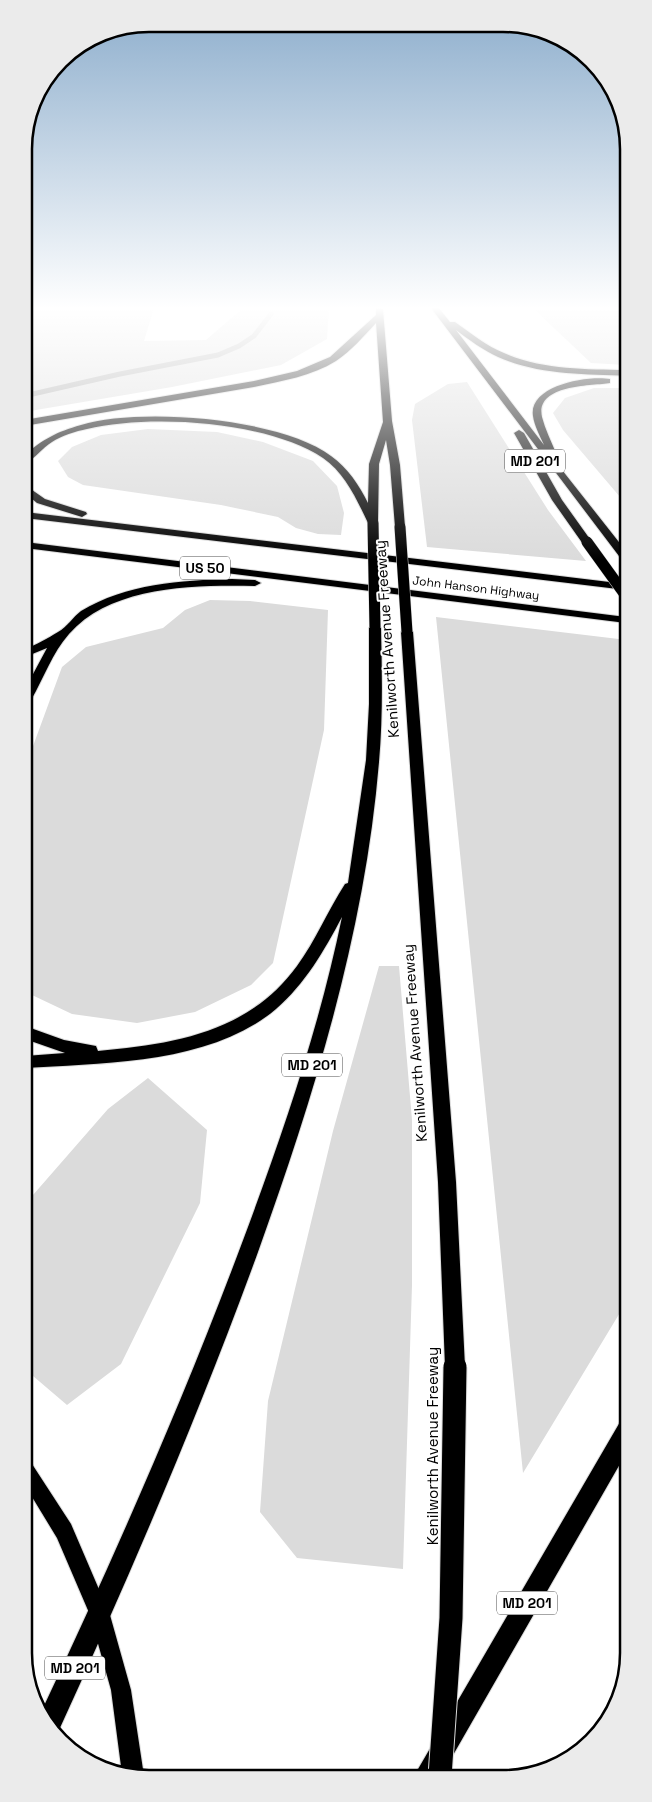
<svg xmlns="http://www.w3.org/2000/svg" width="652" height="1802" font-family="'Space Grotesk',sans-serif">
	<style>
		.green { fill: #dbdbdb }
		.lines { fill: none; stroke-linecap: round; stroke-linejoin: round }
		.stream { stroke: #a2a2a2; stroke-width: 5 }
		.primary-casing { stroke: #dbdbdb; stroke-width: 2 }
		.motorway-casing { stroke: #dbdbdb; stroke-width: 2 }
		.primary { fill: #000; fill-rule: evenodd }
		.motorway { fill: #000; fill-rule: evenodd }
		.motorway-bridge-far1-casing { stroke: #dbdbdb; stroke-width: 12; stroke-linecap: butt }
		.motorway-bridge-casing { stroke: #dbdbdb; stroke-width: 25; stroke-linecap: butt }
		.motorway-bridge-far1 { stroke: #000; stroke-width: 11 }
		.motorway-bridge { stroke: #000; stroke-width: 23 }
		.labels { text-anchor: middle; stroke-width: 4; stroke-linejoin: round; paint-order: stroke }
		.far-street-label { font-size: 12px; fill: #000; stroke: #fff }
		.shield { fill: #fff; stroke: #4c4c4c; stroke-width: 1 }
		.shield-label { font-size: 14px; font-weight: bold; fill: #000 }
		.street-label { font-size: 15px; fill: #000; stroke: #fff }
		.rim { fill: none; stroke: #000; stroke-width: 2.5 }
	</style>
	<rect width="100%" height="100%" fill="#fff"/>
	<path class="green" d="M 24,308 L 154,308 L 144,341 L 206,340 L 243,308 L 329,308 L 327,339 L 281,365 L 172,387 L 24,412 Z
		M 535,310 L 626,311 L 626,365 L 591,363 Z
		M 467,382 L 548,510 L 586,561 L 427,547 L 412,420 L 415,404 L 448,384 Z
		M 594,388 L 626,388 L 626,504 L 563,430 L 553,413 L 565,398 Z
		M 148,429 L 217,432 L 263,442 L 313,461 L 337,486 L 344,513 L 341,535 L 318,534 L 296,528 L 278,517 L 221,505 L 83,485 L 68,477 L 58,461 L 72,447 L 101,435 Z
		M 210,600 L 250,601 L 328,610 L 324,730 L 273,963 L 251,985 L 195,1012 L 137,1023 L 72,1014 L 32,995 L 25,985 L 25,768 L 62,667 L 86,647 L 163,628 L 185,610 Z
		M 436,617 L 627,640 L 627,1301 L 523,1473 Z
		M 379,966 L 399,966 L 412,1120 L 412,1285 L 403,1569 L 297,1558 L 260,1512 L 268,1401 L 333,1131 Z
		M 148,1078 L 207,1130 L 200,1203 L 121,1364 L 67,1405 L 26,1370 L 26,1203 L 108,1109 Z"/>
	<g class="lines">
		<path class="stream" d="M 24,396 L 120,374 L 218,355 L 239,346 L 254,336 L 271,314"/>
		<g class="primary-casing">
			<path id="primary" d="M 26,1461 L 32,1464 L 71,1524 L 110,1615 L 131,1690 L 144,1776 L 126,1776 L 122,1774 L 111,1690 L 90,1615 L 57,1538 L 26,1487 Z"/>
		</g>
		<g class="motorway-casing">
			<path id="motorway" d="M 376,308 L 383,309 L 392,421 L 400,465 L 405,527 L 404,529 L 400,530 L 395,527 L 390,465 L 386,440 L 379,464 L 378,523 L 373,526 L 368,523 C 357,500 345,473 323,458 C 267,421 151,414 87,429 C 76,431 61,436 52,442 C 42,448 35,459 25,463 L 24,455 C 44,439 56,432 81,425 C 140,407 281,418 331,456 C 348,468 359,485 368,503 L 369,464 L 383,422 L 376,323 C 364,336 351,351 336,361 C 312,376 282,381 254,387 L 24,426 L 24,420 L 254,381 L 297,371 L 330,357 L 376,315 Z
				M 431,308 L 439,308 L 450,322 L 455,322 C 471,333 486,346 504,353 C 543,370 585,369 626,370 L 626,376 C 583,374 538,375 498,357 C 483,350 469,340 456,330 L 544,445 C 540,436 534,425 533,416 C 528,385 589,375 610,379 L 610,383 C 592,386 535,384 542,417 C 545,429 551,441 556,453 L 551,456 L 626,551 L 626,561 L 622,560 Z
				M 519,430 L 524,433 L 562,500 L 592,542 L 591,544 L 583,544 L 552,500 L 514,433 Z
				M 25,485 L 45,499 L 86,512 L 87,514 L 82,517 L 37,503 L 25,493 Z
				M 25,512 L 626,584 L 626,590 L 25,518 Z
				M 25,542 L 626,617 L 626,623 L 25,548 Z
				M 232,579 L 255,580 L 261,583 L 255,586 C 196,585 112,585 69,634 C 52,653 44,678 31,700 L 25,704 L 25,689 L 47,648 L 25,657 L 25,649 C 36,645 48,638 58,632 C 67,627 73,617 81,611 C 126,584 181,580 232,579 Z
				M 375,625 L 381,628 C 382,673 383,717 379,762 C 365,931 315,1093 258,1252 C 199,1414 131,1573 59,1730 L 55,1731 L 43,1708 C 115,1555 183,1401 242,1243 C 282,1136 319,1029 342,917 C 324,951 305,984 276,1009 C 211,1064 105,1063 25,1068 L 25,1056 L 65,1053 L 25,1039 L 25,1026 L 64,1040 L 96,1046 L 98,1051 C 175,1044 249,1032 297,966 C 316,940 328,910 345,884 L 348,883 L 366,760 L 369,704 L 369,628 Z
				M 407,629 L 413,632 L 456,1182 L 465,1367 L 462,1374 L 455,1377 L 448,1374 L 445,1367 L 438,1182 L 401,632 Z
				M 628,1419 L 628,1450 L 441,1776 L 414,1776 L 620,1422 Z"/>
		</g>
		<use href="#primary" class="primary"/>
		<use href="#motorway" class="motorway"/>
		<g class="motorway-bridge-far1-casing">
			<path id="motorway-bridge-far1" d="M 373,523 L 375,628
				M 400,527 L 407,632
				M 587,542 L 626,596"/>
		</g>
		<g class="motorway-bridge-casing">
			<path id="motorway-bridge" d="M 440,1776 L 451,1618 L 455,1367"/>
		</g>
		<use href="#motorway-bridge-far1" class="motorway-bridge-far1"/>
		<use href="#motorway-bridge" class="motorway-bridge"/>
	</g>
	<linearGradient id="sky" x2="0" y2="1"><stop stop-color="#8cadcc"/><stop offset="0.55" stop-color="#fff"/><stop offset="1" stop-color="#fff" stop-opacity="0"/></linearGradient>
	<rect width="652" height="560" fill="url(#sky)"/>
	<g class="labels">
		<g class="far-street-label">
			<text transform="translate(476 588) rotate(7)" y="4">John Hanson Highway</text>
		</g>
		<g class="shield">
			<rect x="505" y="449.5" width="60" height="23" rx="4"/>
			<rect x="180" y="556.5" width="50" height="23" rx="4"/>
			<rect x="282" y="1053.5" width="60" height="23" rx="4"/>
			<rect x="497" y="1591.5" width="60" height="23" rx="4"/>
			<rect x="45" y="1656.5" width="60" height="23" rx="4"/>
		</g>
		<g class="shield-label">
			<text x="535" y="466">MD 201</text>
			<text x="205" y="573">US 50</text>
			<text x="312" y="1070">MD 201</text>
			<text x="527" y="1608">MD 201</text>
			<text x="75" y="1673">MD 201</text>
		</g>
		<g class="street-label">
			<text transform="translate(387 639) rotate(-94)" y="5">Kenilworth Avenue Freeway</text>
			<text transform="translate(415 1043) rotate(-94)" y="5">Kenilworth Avenue Freeway</text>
			<text transform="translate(433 1446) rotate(-90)" y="5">Kenilworth Avenue Freeway</text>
		</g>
	</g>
	<path d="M0 0H652V1802H0ZM149 32H503A117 117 0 0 1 620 149V1653A117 117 0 0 1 503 1770H149A117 117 0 0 1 32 1653V149A117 117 0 0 1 149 32Z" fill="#ebebeb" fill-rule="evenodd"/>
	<path class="rim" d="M149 32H503A117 117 0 0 1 620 149V1653A117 117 0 0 1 503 1770H149A117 117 0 0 1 32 1653V149A117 117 0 0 1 149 32Z"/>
</svg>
